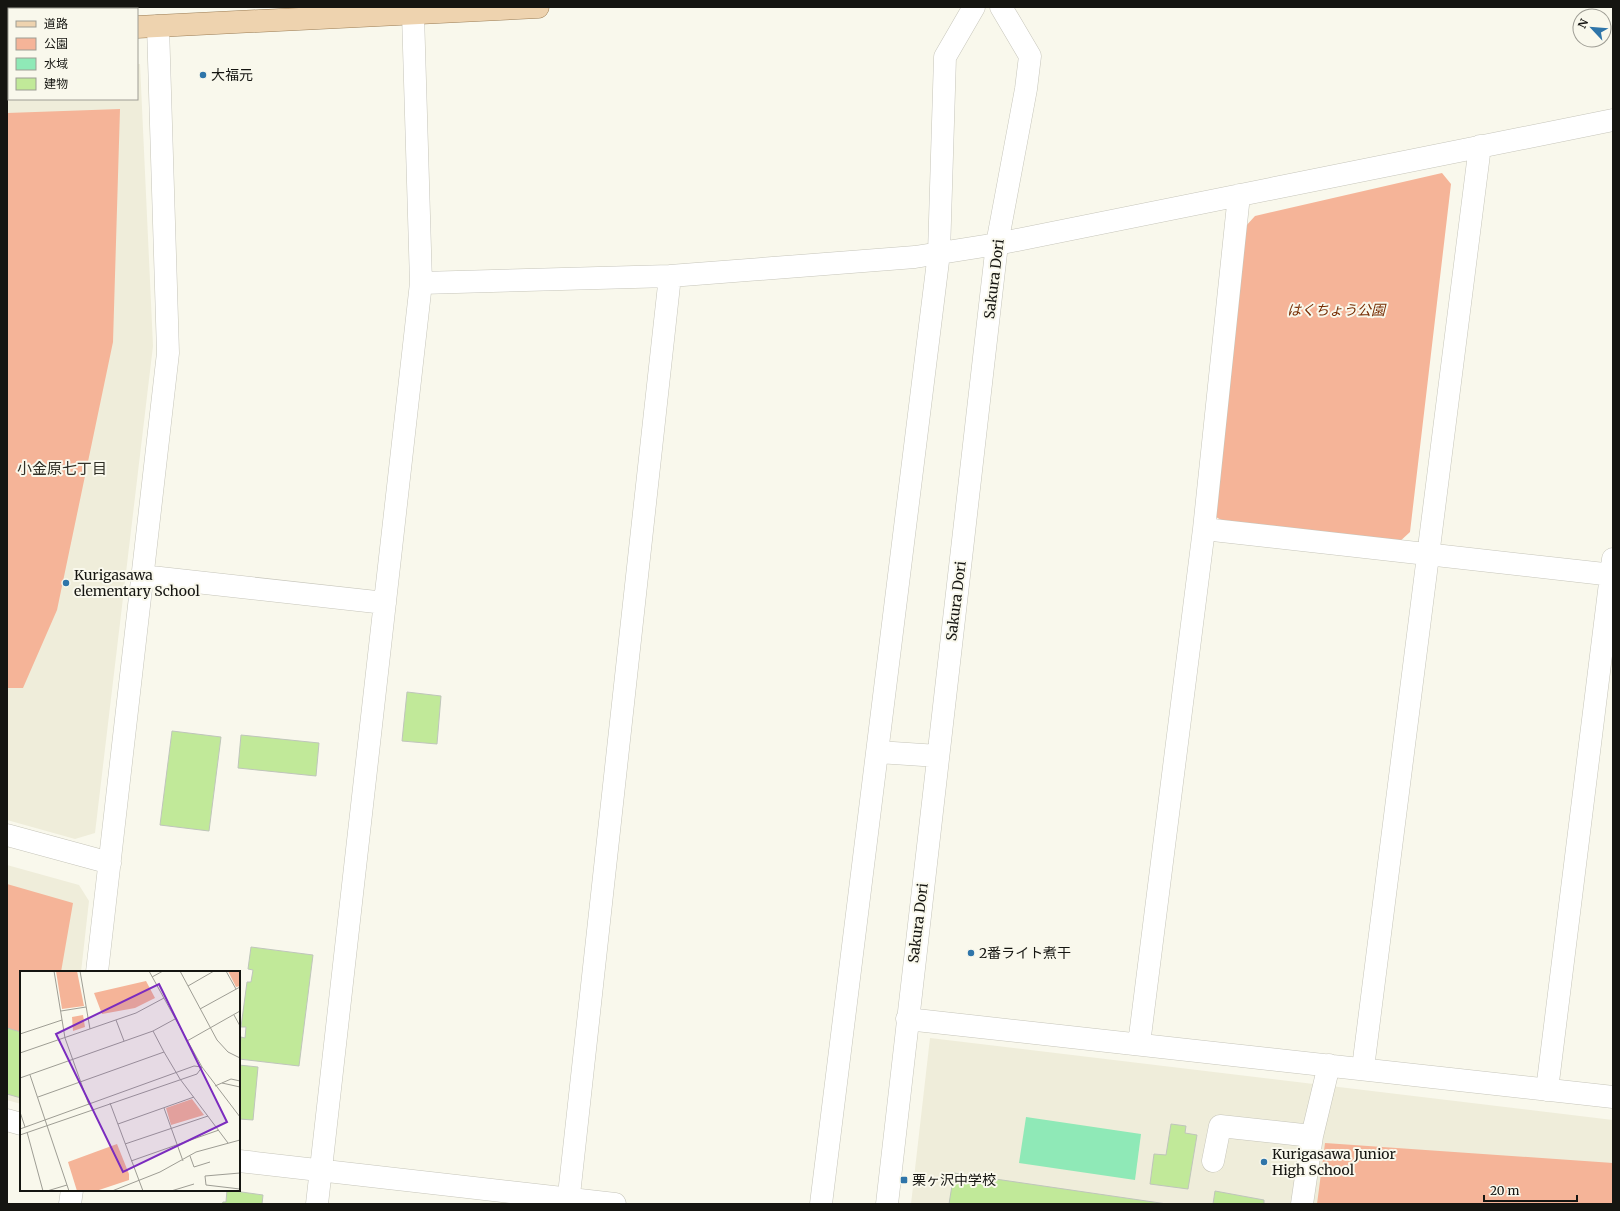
<svg xmlns="http://www.w3.org/2000/svg" width="1620" height="1211" font-family="Merriweather,'Noto Sans JP',serif">
	<style>
		.built { fill: #efedda }
		.green { fill: #f5b498 }
		.water { fill: #8fe9b7 }
		.building { fill: #c1e999; stroke: #bfc5bb }
		.lines { fill: none; stroke-linecap: round; stroke-linejoin: round }
		.minor-casing { stroke: #c6c5ba; stroke-width: 23 }
		.major-casing { stroke: #9b7d55; stroke-width: 23 }
		.minor { stroke: #fff; stroke-width: 22 }
		.major { stroke: #eed3af; stroke-width: 22 }
		.poi-dot { fill: #2f75a9; stroke: #f9f8ec; stroke-width: 1.5 }
		.labels { text-anchor: middle; stroke-width: 4; stroke-linejoin: round; paint-order: stroke }
		.poi-label { font-size: 14px; fill: #151511; stroke: #f9f8ec; text-anchor: start }
		.street-label { font-size: 14px; fill: #151511; stroke: #f9f8ec }
		.park-label { font-size: 14px; font-style: italic; fill: #762c02; stroke: #f9f8ec }
		.neighbourhood-label { font-size: 15px; fill: #313027; stroke: #f9f8ec }
		.inset-road { fill: none; stroke: #9e9d94; stroke-width: 1 }
		.view { fill: #7b2cbf; fill-opacity: 0.15; stroke: #7b2cbf; stroke-width: 2 }
		.inset-edge { fill: none; stroke: #151511; stroke-width: 2 }
	</style>
	<rect width="100%" height="100%" fill="#f9f8ec"/>
	<path class="built" d="M 137,64 L 140,64 L 153,346 L 95,833 L 75,839 L 7,820 L 7,70 L 9,70 L 9,99 L 137,99 Z
		M 7,865 L 79,885 L 89,901 L 81,972 L 21,972 L 21,1104 L 7,1100 Z
		M 930,1038 L 1613,1120 L 1613,1204 L 911,1204 Z"/>
	<path class="green" d="M 120,109 L 113,342 L 57,610 L 23,688 L 7,688 L 7,113 Z
		M 1442,173 L 1451,184 L 1410,532 L 1397,544 L 1225,522 L 1214,516 L 1245,227 L 1255,216 Z
		M 7,884 L 73,903 L 61,972 L 21,972 L 21,1032 L 7,1028 Z
		M 1325,1143 L 1613,1163 L 1613,1204 L 1317,1204 Z"/>
	<path class="water" d="M 1026,1117 L 1141,1134 L 1135,1180 L 1019,1163 Z"/>
	<path class="building" d="M 407,692 L 441,696 L 437,744 L 402,741 Z
		M 172,731 L 221,737 L 209,831 L 160,825 Z
		M 241,735 L 319,743 L 316,776 L 238,768 Z
		M 251,947 L 313,955 L 299,1066 L 239,1059 L 241,1037 L 245,1038 L 246,1027 L 241,1027 L 247,982 L 251,982 L 253,970 L 248,969 Z
		M 7,1028 L 21,1032 L 21,1098 L 7,1094 Z
		M 239,1065 L 258,1067 L 253,1120 L 239,1119 Z
		M 1171,1124 L 1186,1126 L 1185,1133 L 1197,1135 L 1188,1189 L 1150,1184 L 1154,1154 L 1166,1155 Z
		M 954,1173 L 1167,1204 L 949,1204 Z
		M 227,1190 L 263,1195 L 262,1204 L 222,1204 L 223,1202 L 226,1202 Z
		M 1215,1191 L 1264,1200 L 1264,1204 L 1213,1204 Z"/>
	<g class="lines">
		<g class="minor-casing">
			<path id="minor" d="M 421,283 L 670,276
				M 1204,529 L 1613,575
				M 142,576 L 385,603
				M 878,752 L 938,756
				M 7,835 L 110,863
				M 97,972 L 168,353 L 158,26
				M 907,1019 L 1613,1097
				M 1139,1044 L 1204,529 L 1239,195
				M 1363,1068 L 1480,146
				M 1547,1090 L 1613,559
				M 7,1120 L 21,1124
				M 239,1161 L 615,1204
				M 1213,1161 L 1220,1126 L 1312,1136
				M 70,1204 L 72,1190
				M 317,1204 L 421,283 L 413,14
				M 568,1204 L 670,276 L 915,257 L 997,244 L 1613,120
				M 821,1204 L 939,253 L 945,57 L 974,7
				M 887,1204 L 997,244 L 1026,89 L 1030,56 L 1001,7
				M 1302,1204 L 1312,1136 L 1329,1065"/>
		</g>
		<g class="major-casing">
			<path id="major" d="M 137,27 L 538,7
				M 7,33 L 9,33"/>
		</g>
		<use href="#minor" class="minor"/>
		<use href="#major" class="major"/>
	</g>
	<g class="poi-dot">
		<circle cx="203" cy="75" r="4"/>
		<circle cx="66" cy="583" r="4"/>
		<circle cx="971" cy="953" r="4"/>
		<circle cx="1264" cy="1162" r="4"/>
		<rect x="900" y="1176" width="8" height="8" rx="2"/>
	</g>
	<g class="labels">
		<g class="poi-label">
			<text x="211" y="80">大福元</text>
			<text x="74" y="580">Kurigasawa<tspan x="74" dy="16">elementary School</tspan></text>
			<text x="979" y="958">2番ライト煮干</text>
			<text x="1272" y="1159">Kurigasawa Junior<tspan x="1272" dy="16">High School</tspan></text>
			<text x="912" y="1185">栗ヶ沢中学校</text>
		</g>
		<g class="street-label">
			<text transform="translate(994 279) rotate(-83)" y="5">Sakura Dori</text>
			<text transform="translate(956 601) rotate(-83)" y="5">Sakura Dori</text>
			<text transform="translate(918 923) rotate(-83)" y="5">Sakura Dori</text>
		</g>
		<g class="park-label">
			<text x="1336" y="315">はくちょう公園</text>
		</g>
		<g class="neighbourhood-label">
			<text x="62" y="474">小金原七丁目</text>
		</g>
	</g>
	<g transform="translate(20 971)">
		<rect width="220" height="220" fill="#f9f8ec"/>
		<path d="M 36,0 L 57,0 L 64,35 L 42,38 ZM 208,0 L 220,0 L 220,15 L 216,16 ZM 126,10 L 135,27 L 115,37 L 82,43 L 74,22 ZM 63,44 L 65,56 L 53,60 L 52,46 ZM 172,128 L 184,144 L 151,154 L 146,137 ZM 97,173 L 109,203 L 109,209 L 76,220 L 57,220 L 48,191 Z" fill="#f5b498"/>
		<path class="inset-road" d="M 34,0 L 45,67 L 69,134M 60,0 L 70,58M 129,0 L 182,96 L 220,146M 160,0 L 197,69 L 208,81 L 220,87M 206,0 L 216,18M 132,6 L 143,0M 168,15 L 194,0M 180,38 L 220,16M 41,40 L 66,36M 214,44 L 220,55M 96,49 L 104,70M 133,60 L 144,81M 0,63 L 42,49M 167,70 L 220,40M 0,82 L 116,42 L 144,27M 10,104 L 49,220M 0,107 L 133,60 L 155,48M 202,112 L 220,116M 195,115 L 211,108 L 220,110M 18,126 L 144,81 L 160,108 L 208,172M 90,132 L 123,220M 144,137 L 163,190M 0,141 L 5,156M 98,153 L 174,126M 0,158 L 174,95 L 182,96M 7,161 L 23,220M 0,164 L 177,103 L 182,96M 105,173 L 188,145M 170,185 L 174,196 L 190,191M 111,190 L 199,159M 220,202 L 185,205 L 186,214 L 220,218M 27,220 L 47,214M 92,220 L 140,201 L 176,181 L 220,169M 151,220 L 174,213"/>
		<path class="view" d="M 139,13 L 207,151 L 103,201 L 36,63 Z"/>
		<rect width="220" height="220" class="inset-edge"/>
	</g>
	<rect width="1620" height="1211" fill="none" stroke="#151511" stroke-width="16"/>
	<rect x="8" y="8" width="130" height="92" fill="#f9f8ec" stroke="#9e9d94"/>
	<rect x="16" y="21" width="20" height="6" fill="#eed3af" stroke="#9e9d94"/>
	<text x="44" y="28" font-size="12" fill="#151511">道路</text>
	<rect x="16" y="38" width="20" height="12" fill="#f5b498" stroke="#9e9d94"/>
	<text x="44" y="48" font-size="12" fill="#151511">公園</text>
	<rect x="16" y="58" width="20" height="12" fill="#8fe9b7" stroke="#9e9d94"/>
	<text x="44" y="68" font-size="12" fill="#151511">水域</text>
	<rect x="16" y="78" width="20" height="12" fill="#c1e999" stroke="#9e9d94"/>
	<text x="44" y="88" font-size="12" fill="#151511">建物</text>
	<g transform="translate(1592 28) rotate(296)"><circle r="19" fill="#f9f8ec" stroke="#9e9d94"/>
	<path d="M0-3L7 15L0 10L-7 15Z" fill="#2f75a9"/>
	<text y="-6" font-size="11" font-weight="bold" text-anchor="middle" fill="#151511">N</text>
	</g>
	<path d="M1484 1195v6h93v-6" fill="none" stroke="#151511" stroke-width="2"/>
	<text x="1490" y="1195" font-size="12" fill="#151511" stroke="#f9f8ec" stroke-width="3" paint-order="stroke">20 m</text>
</svg>
